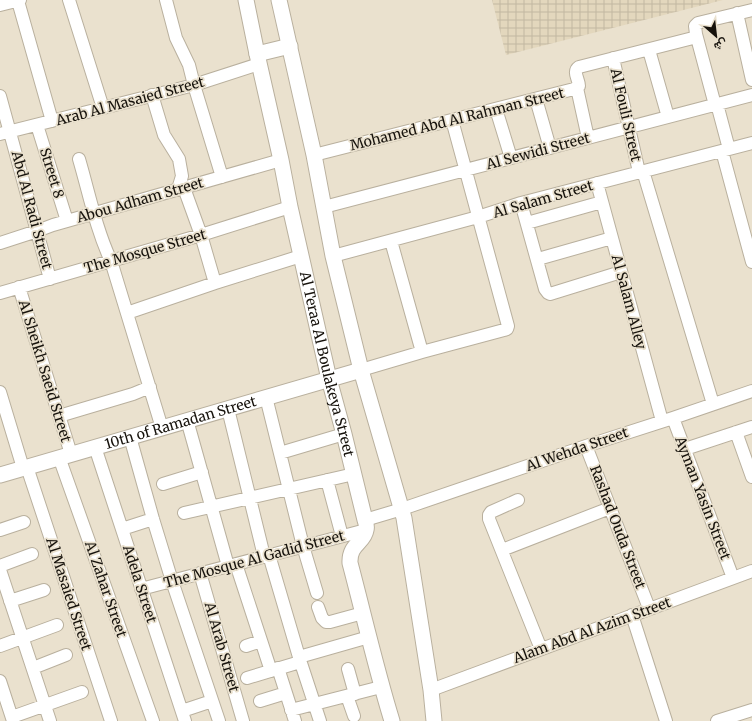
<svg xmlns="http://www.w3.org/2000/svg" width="752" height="721" font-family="Merriweather,Vazirmatn,serif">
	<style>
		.industrial { fill: url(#industrial-grid) }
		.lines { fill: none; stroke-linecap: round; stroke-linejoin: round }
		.minor-casing { stroke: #b9b09e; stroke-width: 14 }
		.tertiary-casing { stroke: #b9b09e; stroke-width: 17 }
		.minor { stroke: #fff; stroke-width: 12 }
		.tertiary { stroke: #fff; stroke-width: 15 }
		.labels { text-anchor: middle; stroke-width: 3.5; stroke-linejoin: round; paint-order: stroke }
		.street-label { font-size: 14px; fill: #16120c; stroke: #eae1ce }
	</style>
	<defs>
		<pattern id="industrial-grid" width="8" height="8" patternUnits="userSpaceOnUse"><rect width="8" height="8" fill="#e3d7bd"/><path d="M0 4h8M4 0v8" fill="none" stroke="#c2b8a1"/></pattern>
	</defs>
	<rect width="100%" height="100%" fill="#eae1ce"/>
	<path class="industrial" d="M 492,0 L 723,0 L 506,55 Z"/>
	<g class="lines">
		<g class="minor-casing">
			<path id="minor" d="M 69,0 L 103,108
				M 166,0 L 176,38 L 189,65 L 194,85 L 222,177
				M 18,1 L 52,121
				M 0,5 L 20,0
				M 737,13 L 752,80
				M 696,34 L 715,105
				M 649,50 L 668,117
				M 613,58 L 639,172
				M 577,88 L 588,138
				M 152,95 L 164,135 L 179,159 L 182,176 L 178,189
				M 0,96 L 50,279
				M 536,99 L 550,148
				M 717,104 L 729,149
				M 496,109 L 511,158
				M 37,125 L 67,221
				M 0,134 L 194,85 L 259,64
				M 722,151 L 752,262
				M 314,155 L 574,89 L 579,86 C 579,79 572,72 579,67 L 693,38 L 696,34 L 695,26 L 698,23 L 752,10
				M 79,159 C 89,193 96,229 111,261 L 162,428
				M 643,171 L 713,404
				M 597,183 L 662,421
				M 184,188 L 201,235 L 215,283
				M 521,203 L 545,289 L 548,293 L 550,294 L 621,272
				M 324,207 L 752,95
				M 527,223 L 602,202
				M 391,241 L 422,352
				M 0,243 L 37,231 L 53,225 L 281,160
				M 333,256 L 478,217 L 521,203 L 752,143
				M 538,259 L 612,238
				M 19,287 L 71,454
				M 0,293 L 201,235 L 290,207
				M 127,313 L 215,283 L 301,256
				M 361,370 L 422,352 L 504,330 L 507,329 L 508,326 L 452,120
				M 0,392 L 23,468
				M 266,397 L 303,546 L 317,593
				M 228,409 L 264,556
				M 59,416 L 133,394 L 150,387
				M 673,418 L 733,578
				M 187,420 L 228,566
				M 736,432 L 752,477
				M 130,437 L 153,519 L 172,581 L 219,721
				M 586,446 L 649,608
				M 95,447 L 185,721
				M 685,449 L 752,427
				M 280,453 L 344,434
				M 59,457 L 153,721
				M 27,467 L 111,721
				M 327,480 L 342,536
				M 163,484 L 202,472
				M 518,500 L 491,512 L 489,515 L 489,519 L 541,649
				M 184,513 L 354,474
				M 365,520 L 402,509 L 586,446 L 673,418 L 752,391
				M 122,529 L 153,519
				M 0,530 L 24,522
				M 502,550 L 610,508
				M 269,555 L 299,657 L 320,721
				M 236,564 L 271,671
				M 0,566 L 32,554
				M 0,570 L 50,721
				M 200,573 L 243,721
				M 141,589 L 366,530
				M 10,601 L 44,590
				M 318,607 L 322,618 L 326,622 L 330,622 L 363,613
				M 632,615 L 666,721
				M 0,646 L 57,625
				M 246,646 L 261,641
				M 299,657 L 369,637
				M 33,668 L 66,655
				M 278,668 L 295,721
				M 348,669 L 355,694
				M 247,678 L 300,662
				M 0,681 L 13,721
				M 431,690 L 752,571
				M 347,696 L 354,716
				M 260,701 L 286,693
				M 291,710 L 381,687
				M 182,711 L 212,701
				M 12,717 L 82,692
				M 717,721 L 752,710"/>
		</g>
		<g class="tertiary-casing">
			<g id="tertiary">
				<path id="s1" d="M 246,0 L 257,54 L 281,160 L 290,207 L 329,379 L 344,434 L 365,520 C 366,523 367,527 366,530 C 364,543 349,544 350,563 C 364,616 376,669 392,721"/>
				<path d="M 279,0 L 314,155 L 333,256 L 361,370 L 404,518 L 431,690 L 434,721"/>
				<path d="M 257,54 L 290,46"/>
				<path id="s2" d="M 0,475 L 361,370"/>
			</g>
		</g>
		<use href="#minor" class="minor"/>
		<use href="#tertiary" class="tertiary"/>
	</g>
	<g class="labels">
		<g class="street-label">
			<text transform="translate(130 101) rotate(-15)" y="5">Arab Al Masaied Street</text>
			<text transform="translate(626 115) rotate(77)" y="5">Al Fouli Street</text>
			<text transform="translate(457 119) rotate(-14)" y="5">Mohamed Abd Al Rahman Street</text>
			<text transform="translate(538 151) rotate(-15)" y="5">Al Sewidi Street</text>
			<text transform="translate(52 173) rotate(73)" y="5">Street 8</text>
			<text transform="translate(543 199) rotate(-16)" y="5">Al Salam Street</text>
			<text transform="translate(140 200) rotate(-16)" y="5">Abou Adham Street</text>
			<text transform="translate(32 210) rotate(75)" y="5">Abd Al Radi Street</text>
			<text transform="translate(145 251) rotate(-16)" y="5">The Mosque Street</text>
			<text transform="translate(629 302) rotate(75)" y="5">Al Salam Alley</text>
			<text dy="5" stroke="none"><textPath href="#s1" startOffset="373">Al Teraa Al Boulakeya Street</textPath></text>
			<text transform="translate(45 371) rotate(73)" y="5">Al Sheikh Saeid Street</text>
			<text dy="5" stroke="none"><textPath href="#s2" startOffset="188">10th of Ramadan Street</textPath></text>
			<text transform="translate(577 449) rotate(-19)" y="5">Al Wehda Street</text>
			<text transform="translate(703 498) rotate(69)" y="5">Ayman Yasin Street</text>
			<text transform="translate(618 527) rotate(69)" y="5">Rashad Ouda Street</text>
			<text transform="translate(254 559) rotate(-15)" y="5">The Mosque Al Gadid Street</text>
			<text transform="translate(140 584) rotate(72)" y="5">Adela Street</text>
			<text transform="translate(106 589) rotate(71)" y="5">Al Zahar Street</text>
			<text transform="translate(69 594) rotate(72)" y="5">Al Masaied Street</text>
			<text transform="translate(592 630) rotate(-20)" y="5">Alam Abd Al Azim Street</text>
			<text transform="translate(222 647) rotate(74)" y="5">Al Arab Street</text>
		</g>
	</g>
	<g transform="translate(716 36) rotate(152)" stroke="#eae1ce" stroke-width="3" paint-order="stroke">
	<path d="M0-3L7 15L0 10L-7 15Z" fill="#16120c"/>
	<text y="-6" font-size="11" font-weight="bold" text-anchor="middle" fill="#16120c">ش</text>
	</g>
</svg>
